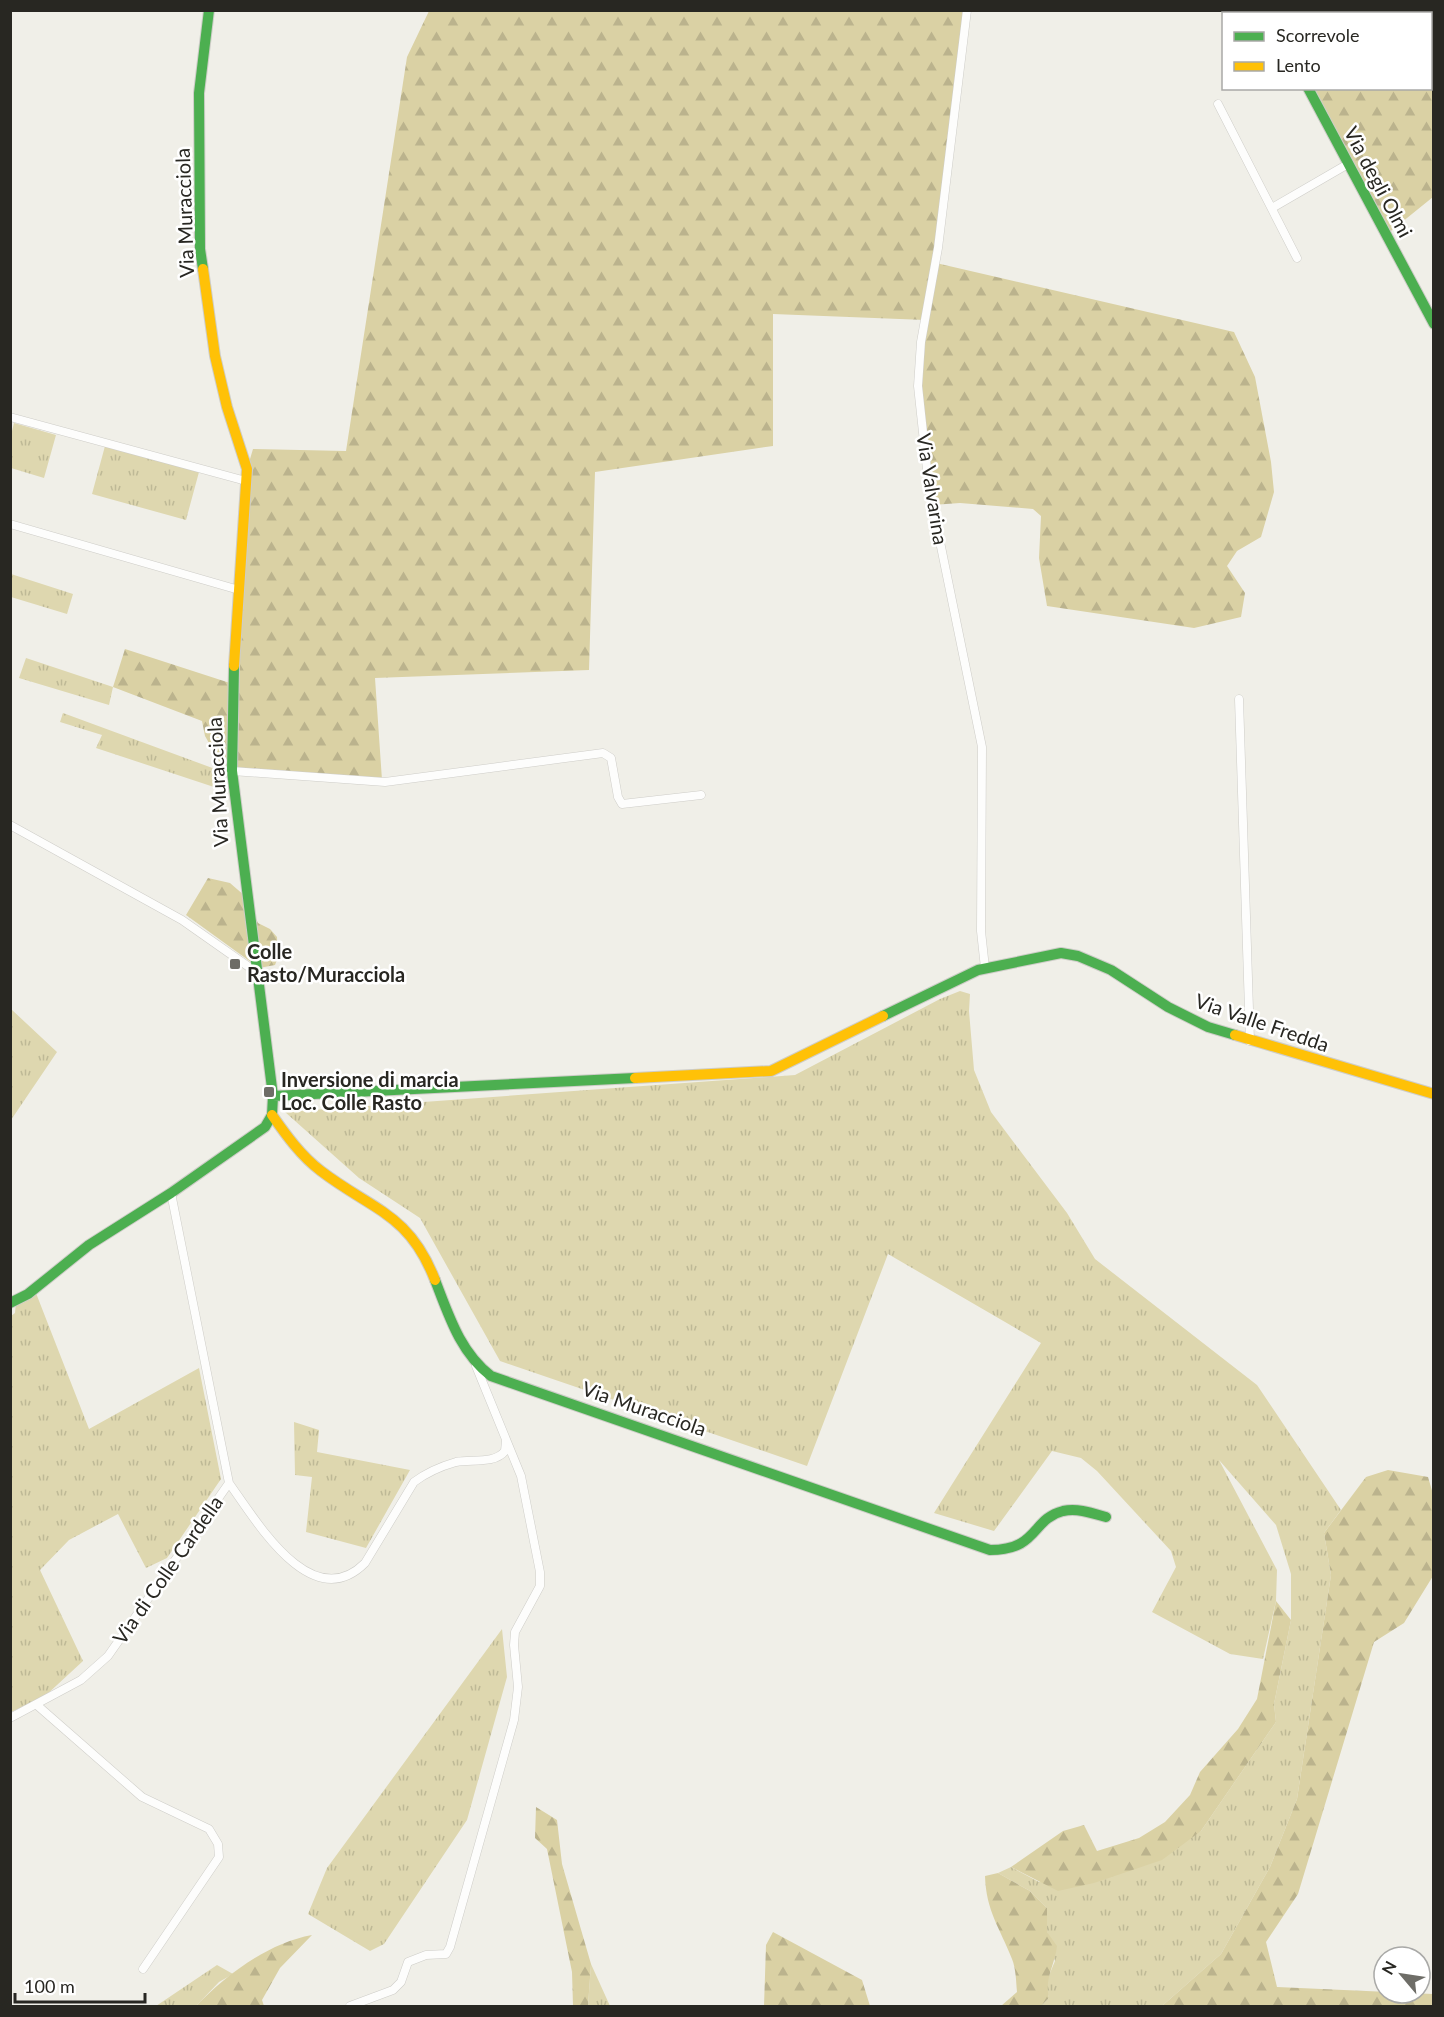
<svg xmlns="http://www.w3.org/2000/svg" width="1444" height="2017" font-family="Lato,sans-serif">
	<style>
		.grass { fill: url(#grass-tufts) }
		.forest { fill: url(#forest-firs) }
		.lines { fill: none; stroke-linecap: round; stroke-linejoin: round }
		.street-casing { stroke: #cecdc8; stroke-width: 9 }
		.fast-casing { stroke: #cecdc8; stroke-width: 12 }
		.slow-casing { stroke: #cecdc8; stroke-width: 12 }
		.street { stroke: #fdfdfc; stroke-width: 8 }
		.fast { stroke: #4caf50; stroke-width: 10 }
		.slow { stroke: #ffc107; stroke-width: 10 }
		.poi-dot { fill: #6e6d67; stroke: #fff; stroke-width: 2 }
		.labels { text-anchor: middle; stroke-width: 5; stroke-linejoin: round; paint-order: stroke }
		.street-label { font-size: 20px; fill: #282722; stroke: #fff }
		.poi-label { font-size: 20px; font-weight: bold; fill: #282722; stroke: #fff; text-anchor: start }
	</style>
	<defs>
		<pattern id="grass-tufts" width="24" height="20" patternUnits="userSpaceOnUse" patternTransform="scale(1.5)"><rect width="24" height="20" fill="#ded7af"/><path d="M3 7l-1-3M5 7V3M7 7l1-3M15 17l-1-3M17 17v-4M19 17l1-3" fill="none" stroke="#beb996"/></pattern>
		<pattern id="forest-firs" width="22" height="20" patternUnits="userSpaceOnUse" patternTransform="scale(1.5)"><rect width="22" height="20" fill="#dad1a4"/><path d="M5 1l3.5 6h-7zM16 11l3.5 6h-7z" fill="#bbb38d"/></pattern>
	</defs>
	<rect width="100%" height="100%" fill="#f0efe8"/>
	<path class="grass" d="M 14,423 L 56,435 L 44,478 L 11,468 L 11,435 Z
		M 105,446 L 199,472 L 186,520 L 92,494 Z
		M 11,574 L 73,594 L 67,614 L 11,597 Z
		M 26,658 L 113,687 L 109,705 L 19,678 Z
		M 63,713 L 226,773 L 220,789 L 96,748 L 102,735 L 60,722 Z
		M 960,991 L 970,994 L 969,1011 L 974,1070 L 991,1112 L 1067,1213 L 1095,1259 L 1257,1385 L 1341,1510 L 1324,1533 L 1331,1575 L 1297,1799 L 1270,1867 L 1221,1954 L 1162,2006 L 1041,2006 L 1049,1998 L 1045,1985 L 1055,1961 L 1047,1932 L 1047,1908 L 1030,1891 L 998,1873 L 1011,1867 L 1039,1882 L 1201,1831 L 1276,1722 L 1274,1704 L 1291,1620 L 1291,1574 L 1276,1525 L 1219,1460 L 1277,1570 L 1276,1601 L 1263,1659 L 1230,1654 L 1152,1612 L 1176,1567 L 1171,1551 L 1097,1471 L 1081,1458 L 1052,1451 L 994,1531 L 934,1513 L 1041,1343 L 888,1254 L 807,1466 L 500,1361 L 420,1218 L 359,1178 L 285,1112 L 795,1075 L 940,999 Z
		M 11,1009 L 57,1052 L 11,1120 Z
		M 34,1288 L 89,1429 L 199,1368 L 221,1479 L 167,1558 L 146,1568 L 118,1514 L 69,1540 L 40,1570 L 83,1661 L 44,1697 L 11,1712 L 11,1316 L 15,1313 L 16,1302 Z
		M 294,1422 L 319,1430 L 317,1452 L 410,1470 L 366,1548 L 306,1532 L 312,1477 L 295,1475 Z
		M 502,1629 L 507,1677 L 467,1820 L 384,1944 L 370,1951 L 308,1914 L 327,1868 Z
		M 591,1964 L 610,2006 L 588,2006 Z
		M 217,1965 L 233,1974 L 219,1982 L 196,2006 L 156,2006 Z"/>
	<path class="forest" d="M 429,11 L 967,11 L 936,263 L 1234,332 L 1255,377 L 1271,462 L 1274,492 L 1261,537 L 1237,551 L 1227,566 L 1245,593 L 1241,617 L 1194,628 L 1047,606 L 1039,558 L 1041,516 L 1033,509 L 960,503 L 932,505 L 918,386 L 925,320 L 773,314 L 773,446 L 595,472 L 589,670 L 375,678 L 382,780 L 232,771 L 226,773 L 205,736 L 202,721 L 113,687 L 125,649 L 233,684 L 247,469 L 253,449 L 346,451 L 407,57 Z
		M 1266,11 L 1433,11 L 1433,197 L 1386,235 L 1308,89 L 1430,88 L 1430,14 L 1268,14 Z
		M 208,878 L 230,883 L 245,896 L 258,923 L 270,929 L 277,937 L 278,957 L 275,965 L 259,968 L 186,915 Z
		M 1388,1470 L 1428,1477 L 1433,1494 L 1433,1576 L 1404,1623 L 1374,1642 L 1298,1894 L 1266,1942 L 1277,1987 L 1433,1994 L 1433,2006 L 1162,2006 L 1221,1954 L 1270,1867 L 1297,1799 L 1331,1575 L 1324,1533 L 1366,1477 Z
		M 1276,1601 L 1291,1620 L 1274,1704 L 1276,1722 L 1201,1831 L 1162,1860 L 1094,1883 L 1058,1891 L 1011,1867 L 1063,1831 L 1084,1825 L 1097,1851 L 1139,1838 L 1165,1822 L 1190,1795 L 1200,1772 L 1238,1729 L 1257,1699 Z
		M 536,1807 L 557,1820 L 562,1864 L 591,1964 L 588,2006 L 573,2006 L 572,1972 L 547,1849 L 535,1838 Z
		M 998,1873 L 1030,1891 L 1047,1908 L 1047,1932 L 1057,1946 C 1055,1965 1044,1979 1049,1998 L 1041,2006 L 1001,2006 L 1017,1992 C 1016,1981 1016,1969 1012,1959 C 1000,1928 986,1911 985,1876 Z
		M 773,1932 L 862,1980 L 870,2006 L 764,2006 L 766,1945 Z
		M 312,1935 L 280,1968 L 262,2000 L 264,2006 L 196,2006 C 226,1975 268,1943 312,1935 Z"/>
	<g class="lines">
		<g class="street-casing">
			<path id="street" d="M 967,10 L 938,248 L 921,342 L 918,386 L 929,488 L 982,747 L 981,931 L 985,968
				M 1218,104 L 1297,258
				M 1272,208 L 1348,164
				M 10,417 L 246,481
				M 10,524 L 239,590
				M 1239,699 L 1250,1041
				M 232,771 L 385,782 L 603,753 L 611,758 L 618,797 L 622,804 L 701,795
				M 10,825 L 182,920 L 256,972
				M 229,1483 C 257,1522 312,1616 365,1563 L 414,1482 C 426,1473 442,1466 456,1462 C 472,1459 495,1464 505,1451 L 506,1441
				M 38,1706 L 142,1797 L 209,1829 L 218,1844 L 219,1857 L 143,1969
				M 10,1718 L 81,1680 L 108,1656 L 229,1483 L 171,1193
				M 350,2006 L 393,1990 L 401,1982 L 408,1962 L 426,1955 L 446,1954 L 450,1947 L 514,1720 L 518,1687 L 514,1645 L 515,1632 L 540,1586 L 540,1572 L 521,1476 L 476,1366"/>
		</g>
		<g class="fast-casing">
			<path id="fast" d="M 1266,10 L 1268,14
				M 1308,88 L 1434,324
				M 203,269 L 200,249 L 199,93 L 209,10
				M 883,1016 L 978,970 L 1061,953 L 1078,956 L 1111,970 L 1168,1007 L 1208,1027 L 1235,1035
				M 273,1096 L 635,1078
				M 435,1280 C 449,1316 460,1352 491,1376 L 990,1550 C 1039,1550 1031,1519 1063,1511 C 1078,1508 1092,1513 1106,1517
				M 10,1303 L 28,1294 L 89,1245 L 171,1193 L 265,1127 L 272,1115 L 273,1096 L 232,771 L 234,666"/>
		</g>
		<g class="slow-casing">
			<path id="slow" d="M 203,269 L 215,356 L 227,407 L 247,469 L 234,666
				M 1235,1035 L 1434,1094
				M 635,1078 L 771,1071 L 883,1016
				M 272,1115 C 286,1135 301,1156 321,1171 C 372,1210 409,1213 435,1280"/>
		</g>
		<use href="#street" class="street"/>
		<use href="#fast" class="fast"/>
		<use href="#slow" class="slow"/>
	</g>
	<g class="poi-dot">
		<rect x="229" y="958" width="12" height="12" rx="3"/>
		<rect x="263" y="1086" width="12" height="12" rx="3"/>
	</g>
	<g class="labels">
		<g class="street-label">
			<text transform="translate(1378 182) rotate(62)" y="7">Via degli Olmi</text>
			<text transform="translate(185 213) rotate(-92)" y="7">Via Muracciola</text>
			<text transform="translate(932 489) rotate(81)" y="7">Via Valvarina</text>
			<text transform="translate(218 782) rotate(-93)" y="7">Via Muracciola</text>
			<text transform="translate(1262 1023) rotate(19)" y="7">Via Valle Fredda</text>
			<text transform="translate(644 1409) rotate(19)" y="7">Via Muracciola</text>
			<text transform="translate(168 1570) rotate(-55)" y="7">Via di Colle Cardella</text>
		</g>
		<g class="poi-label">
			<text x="247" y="959">Colle<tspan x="247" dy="23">Rasto/Muracciola</tspan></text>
			<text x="281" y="1087">Inversione di marcia<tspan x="281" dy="23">Loc. Colle Rasto</tspan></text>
		</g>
	</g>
	<rect width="1444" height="2017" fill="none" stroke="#282722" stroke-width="24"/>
	<rect x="1222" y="12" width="210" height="78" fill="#ffffff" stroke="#a9a9a7" stroke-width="1.5"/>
	<rect x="1234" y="32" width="30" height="9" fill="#4caf50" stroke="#a9a9a7" stroke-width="1.5"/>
	<text x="1276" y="42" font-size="18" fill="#282722">Scorrevole</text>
	<rect x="1234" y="62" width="30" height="9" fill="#ffc107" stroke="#a9a9a7" stroke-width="1.5"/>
	<text x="1276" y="72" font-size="18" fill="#282722">Lento</text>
	<g transform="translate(1402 1975) rotate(299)"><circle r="28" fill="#ffffff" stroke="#a9a9a7" stroke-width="1.5"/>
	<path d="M0-4.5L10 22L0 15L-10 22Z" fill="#6e6d67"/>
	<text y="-9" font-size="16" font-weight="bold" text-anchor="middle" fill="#282722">N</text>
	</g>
	<path d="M15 1993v9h130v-9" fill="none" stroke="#282722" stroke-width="3"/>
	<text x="24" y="1993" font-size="18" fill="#282722" stroke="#ffffff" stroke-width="4.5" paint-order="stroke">100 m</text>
</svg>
